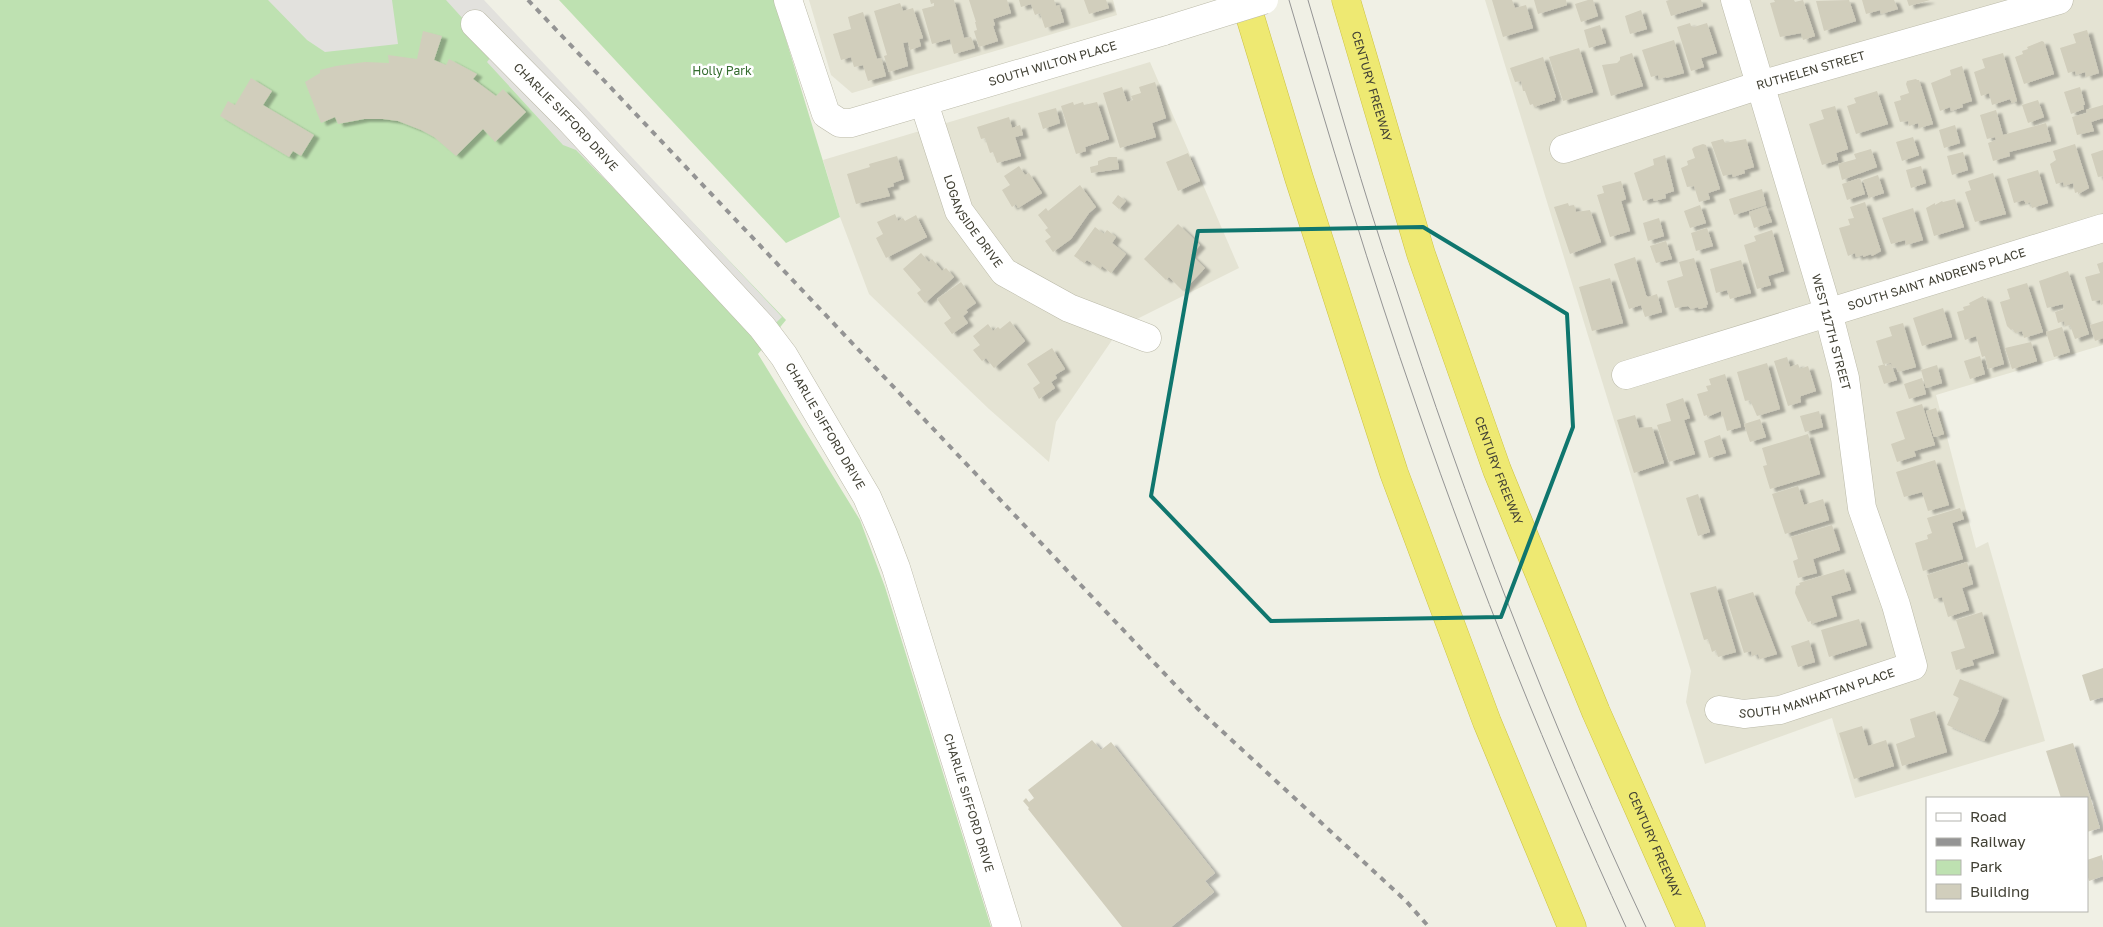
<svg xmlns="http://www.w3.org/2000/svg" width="2103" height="927" font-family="'Golos Text',sans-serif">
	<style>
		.residential { fill: #e4e3d3 }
		.green { fill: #bee1b1 }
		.parking { fill: #e2e1dd }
		.building { fill: #d1cebc; filter: url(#shadow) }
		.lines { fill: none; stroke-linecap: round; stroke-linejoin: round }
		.minor-casing { stroke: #bbbaa9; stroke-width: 29 }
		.highway-casing { stroke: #ccc143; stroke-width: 29 }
		.minor { stroke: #fff; stroke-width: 28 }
		.highway { stroke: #eee972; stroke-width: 28 }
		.tram { stroke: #949494; stroke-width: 1 }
		.rail { stroke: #949494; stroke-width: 4; stroke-dasharray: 6 6; stroke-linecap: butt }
		.minor-bridge-casing { stroke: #bbbaa9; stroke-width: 29; stroke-linecap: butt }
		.minor-bridge { stroke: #fff; stroke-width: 28 }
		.marked { fill: none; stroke: #0f766e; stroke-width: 4; stroke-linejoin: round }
		.labels { text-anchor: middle; stroke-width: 5; stroke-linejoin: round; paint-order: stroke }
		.street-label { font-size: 12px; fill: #424135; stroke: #fff }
		.park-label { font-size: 12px; fill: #356d2f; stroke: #fff }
	</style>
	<defs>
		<filter id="shadow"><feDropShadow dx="5.5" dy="3" stdDeviation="1" flood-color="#0004"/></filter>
	</defs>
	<rect width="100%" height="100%" fill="#f0f0e5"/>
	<path class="residential" d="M 809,0 L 1113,0 L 1117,15 L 852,93 L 831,75 Z
		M 1485,0 L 2103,0 L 2103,345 L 1936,395 L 1976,548 L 1988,542 L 2045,741 L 1855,798 L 1832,718 L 1705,764 L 1686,702 L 1691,671 Z
		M 1150,62 L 1239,268 L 1121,327 L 1056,422 L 1049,462 L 989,409 L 869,294 L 840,217 L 823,160 Z"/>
	<path class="green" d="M 0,0 L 480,0 L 786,320 L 758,354 L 860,520 L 885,587 L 991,927 L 0,927 Z
		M 559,0 L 774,0 L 840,217 L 786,243 Z"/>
	<path class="parking" d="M 268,0 L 392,0 L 398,44 L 325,52 L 307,40 Z
		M 446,0 L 484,0 L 782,317 L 760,338 L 576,150 L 563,145 L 487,62 L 494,53 Z"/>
	<path class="building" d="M 930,0 L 954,0 L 964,38 L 971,37 L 975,48 L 954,54 L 950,39 L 932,44 L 922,9 L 934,6 L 934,3 L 931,4 Z
		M 969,0 L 1007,0 L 1011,13 L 993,19 L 995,25 L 993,26 L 998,41 L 979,47 L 974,31 L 977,30 L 975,22 L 976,22 Z
		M 1019,0 L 1054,0 L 1056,6 L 1059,5 L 1064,22 L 1045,28 L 1040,13 L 1035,15 L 1031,4 L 1021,7 Z
		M 1084,0 L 1106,0 L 1109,8 L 1089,14 Z
		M 1492,0 L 1512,0 L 1515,8 L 1526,5 L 1533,28 L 1503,37 Z
		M 1534,0 L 1566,0 L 1567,5 L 1538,14 Z
		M 1588,0 L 1593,0 L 1598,16 L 1581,22 L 1575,4 Z
		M 1669,0 L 1701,0 L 1703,6 L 1671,16 L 1666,1 Z
		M 1774,0 L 1794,0 L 1795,2 L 1803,0 L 1815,36 L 1803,40 L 1801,33 L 1780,37 L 1770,3 L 1775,2 Z
		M 1849,0 L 1856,21 L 1824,31 L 1816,1 Z
		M 1862,0 L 1894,0 L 1898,9 L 1881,14 L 1880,10 L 1866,14 Z
		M 1907,0 L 1930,0 L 1909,6 Z
		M 900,3 L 903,11 L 913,8 L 923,38 L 919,39 L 921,46 L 910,50 L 908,42 L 903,43 L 908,66 L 889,72 L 884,56 L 887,55 L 874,11 Z
		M 1641,10 L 1647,29 L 1630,34 L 1625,16 Z
		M 863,12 L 877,59 L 881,58 L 886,76 L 868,81 L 863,65 L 854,67 L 851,57 L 841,60 L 833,34 L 851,29 L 848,17 Z
		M 1690,23 L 1691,26 L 1694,27 L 1707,23 L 1717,53 L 1701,58 L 1704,67 L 1691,71 L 1677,27 Z
		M 1600,25 L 1606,43 L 1589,48 L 1584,30 Z
		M 2087,30 L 2099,73 L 2086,77 L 2085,72 L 2076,75 L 2075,71 L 2068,73 L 2060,48 L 2076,43 L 2073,34 Z
		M 423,31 L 442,36 L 434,60 L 446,65 L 449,59 L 477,74 L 473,79 L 496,96 L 503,89 L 526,112 L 495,142 L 483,129 L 456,156 L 434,137 L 421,130 L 398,121 L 383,119 L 364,119 L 338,124 L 335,117 L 321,123 L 305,82 L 320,73 L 320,70 L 336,66 L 365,62 L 389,63 L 388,55 L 417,59 Z
		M 1674,40 L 1684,73 L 1666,78 L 1666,77 L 1659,79 L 1658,75 L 1651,77 L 1642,50 Z
		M 2042,41 L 2044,42 L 2054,74 L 2024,84 L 2015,57 L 2023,54 L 2022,51 L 2028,49 L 2027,47 Z
		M 1579,48 L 1593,92 L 1563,101 L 1549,57 Z
		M 1632,53 L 1643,86 L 1611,96 L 1602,65 L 1617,63 L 1620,60 L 1620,57 Z
		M 2003,53 L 2017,101 L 2012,103 L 2010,99 L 1992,105 L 1989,93 L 1981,96 L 1974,72 L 1985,68 L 1982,59 Z
		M 1543,57 L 1556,97 L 1554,98 L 1555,100 L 1534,107 L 1533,104 L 1530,105 L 1525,91 L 1523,91 L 1521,81 L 1515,82 L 1510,68 Z
		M 1962,66 L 1972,101 L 1962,104 L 1963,107 L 1951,111 L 1950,107 L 1940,111 L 1931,83 L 1951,75 L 1950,70 Z
		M 251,78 L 272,91 L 263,105 L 314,135 L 301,156 L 293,151 L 289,157 L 220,116 L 228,101 L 235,105 Z
		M 1916,79 L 1917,80 L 1919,80 L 1933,124 L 1919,128 L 1918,123 L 1909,126 L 1908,121 L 1900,122 L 1894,102 L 1901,100 L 1900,96 L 1909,93 L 1906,84 L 1907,81 Z
		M 1155,82 L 1166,118 L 1152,123 L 1156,137 L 1120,148 L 1103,93 L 1122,87 L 1127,102 L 1133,100 L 1131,96 L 1141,93 L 1139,87 Z
		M 2080,87 L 2085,105 L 2083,105 L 2084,109 L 2071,114 L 2064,92 Z
		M 1877,91 L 1888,124 L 1856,134 L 1847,106 L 1856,103 L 1854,98 Z
		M 2038,100 L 2044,117 L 2028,123 L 2022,105 Z
		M 1073,102 L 1074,105 L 1083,102 L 1084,105 L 1097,102 L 1109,139 L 1085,147 L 1086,151 L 1076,154 L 1061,106 Z
		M 2103,105 L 2103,118 L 2091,122 L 2094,131 L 2077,135 L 2072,117 L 2087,113 L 2086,110 Z
		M 1835,106 L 1848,149 L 1836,153 L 1838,160 L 1822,165 L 1809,124 L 1824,119 L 1821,110 Z
		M 1056,108 L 1060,123 L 1043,129 L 1038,113 Z
		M 1996,110 L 2003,135 L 2046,123 L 2051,141 L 2009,152 L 2010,156 L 1993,161 L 1988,143 L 1996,140 L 1995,137 L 1987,139 L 1980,115 Z
		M 1009,117 L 1012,128 L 1020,125 L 1023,135 L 1015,137 L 1021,156 L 997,163 L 993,152 L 990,153 L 985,138 L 981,139 L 977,127 Z
		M 1955,125 L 1960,143 L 1944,148 L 1939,130 Z
		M 1913,137 L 1919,155 L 1902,161 L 1896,142 Z
		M 1723,139 L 1725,143 L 1746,139 L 1754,167 L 1744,170 L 1745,173 L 1733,177 L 1732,174 L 1723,176 L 1711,142 Z
		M 1703,144 L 1706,145 L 1720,189 L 1708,193 L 1710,199 L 1699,202 L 1694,186 L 1687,187 L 1681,168 L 1688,165 L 1687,161 L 1695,158 L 1692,149 L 1694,147 Z
		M 2075,144 L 2089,188 L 2078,194 L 2078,192 L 2075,193 L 2073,183 L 2064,186 L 2063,182 L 2056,184 L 2050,164 L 2056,160 L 2053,151 Z
		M 1871,149 L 1877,167 L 1842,180 L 1838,164 L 1856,159 L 1854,154 Z
		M 2103,150 L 2103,176 L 2098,177 L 2091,154 Z
		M 1963,152 L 1968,170 L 1952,175 L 1947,156 Z
		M 1188,153 L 1200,181 L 1178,191 L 1166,162 Z
		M 1665,155 L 1674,191 L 1665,194 L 1666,198 L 1654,201 L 1653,198 L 1643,201 L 1634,173 L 1654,165 L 1653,159 Z
		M 897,156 L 904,179 L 893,183 L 894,186 L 887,188 L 890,196 L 856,204 L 847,174 L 870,167 L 869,164 Z
		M 1109,157 L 1117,157 L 1119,169 L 1091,173 L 1090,167 L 1098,165 L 1098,161 Z
		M 1019,166 L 1025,175 L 1029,173 L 1042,193 L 1018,208 L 1016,204 L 1012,207 L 1002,190 L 1010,185 L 1004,176 Z
		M 1921,166 L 1926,183 L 1911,188 L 1906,170 Z
		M 2038,170 L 2048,203 L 2032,208 L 2030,202 L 2026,204 L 2024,200 L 2014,203 L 2007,179 Z
		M 1993,173 L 2006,214 L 1975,222 L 1965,192 L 1971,190 L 1968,181 Z
		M 1878,175 L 1884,193 L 1869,198 L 1863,180 Z
		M 1860,178 L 1865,194 L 1847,200 L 1842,184 Z
		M 1621,181 L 1626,199 L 1621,201 L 1630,231 L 1610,237 L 1597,195 L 1604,193 L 1602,186 Z
		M 1080,185 L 1096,207 L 1089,213 L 1071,239 L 1053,252 L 1045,241 L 1051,237 L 1045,230 L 1048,228 L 1038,215 L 1046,208 L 1048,211 Z
		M 1762,189 L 1766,205 L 1734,215 L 1729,199 Z
		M 1118,195 L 1126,201 L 1119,209 L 1112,203 Z
		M 1955,199 L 1964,227 L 1934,236 L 1926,208 L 1935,203 L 1935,205 L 1942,201 L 1943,202 Z
		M 1865,202 L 1881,251 L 1872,256 L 1871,254 L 1863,257 L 1863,255 L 1856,257 L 1855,253 L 1848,256 L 1839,228 L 1850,225 L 1848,219 L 1854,218 L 1850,207 Z
		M 1568,203 L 1569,206 L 1574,205 L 1576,212 L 1590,210 L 1601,242 L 1570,254 L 1554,207 Z
		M 1700,205 L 1706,223 L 1690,228 L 1684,211 Z
		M 1766,206 L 1772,222 L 1754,228 L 1749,212 Z
		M 1913,208 L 1923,240 L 1906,245 L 1905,240 L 1891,244 L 1882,218 Z
		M 895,214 L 898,221 L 903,218 L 905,221 L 916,215 L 927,237 L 886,258 L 876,238 L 883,234 L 877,222 Z
		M 1659,218 L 1664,236 L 1648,241 L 1643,223 Z
		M 1178,224 L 1200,245 L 1191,255 L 1205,268 L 1183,291 L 1169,277 L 1166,280 L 1144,259 Z
		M 1095,227 L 1104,234 L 1107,230 L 1116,237 L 1112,243 L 1126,254 L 1111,273 L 1102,266 L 1100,269 L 1087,260 L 1084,263 L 1074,256 Z
		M 1707,228 L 1713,246 L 1696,251 L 1691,233 Z
		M 1772,230 L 1784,271 L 1768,276 L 1771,285 L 1757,289 L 1744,245 L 1756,241 L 1754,236 Z
		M 1666,241 L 1672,259 L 1656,263 L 1650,246 Z
		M 921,253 L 929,262 L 932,259 L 942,271 L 946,268 L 954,277 L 925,303 L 917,293 L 921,290 L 903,269 Z
		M 1635,257 L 1646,295 L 1648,297 L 1657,294 L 1662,312 L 1645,317 L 1641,305 L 1629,309 L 1614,264 Z
		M 1694,258 L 1708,304 L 1706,305 L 1707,307 L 1699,309 L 1698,307 L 1691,309 L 1688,306 L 1675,308 L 1667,281 L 1683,276 L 1679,262 Z
		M 1741,260 L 1751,293 L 1730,299 L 1727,290 L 1716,293 L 1710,269 Z
		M 2103,262 L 2103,304 L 2101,305 L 2100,300 L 2092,301 L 2085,277 L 2100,273 L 2097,264 Z
		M 2068,271 L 2089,334 L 2075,339 L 2070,325 L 2065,326 L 2064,321 L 2058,323 L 2055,312 L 2064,309 L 2063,304 L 2047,308 L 2039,281 Z
		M 1610,278 L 1623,323 L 1592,331 L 1579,287 Z
		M 961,282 L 976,303 L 966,310 L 968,312 L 963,316 L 968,323 L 952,334 L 944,323 L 951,318 L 937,299 Z
		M 2027,283 L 2043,332 L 2024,338 L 2022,331 L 2015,333 L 2013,329 L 2011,330 L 2007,326 L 2000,302 L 2010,299 L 2007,289 Z
		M 1983,296 L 1984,298 L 1986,298 L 2004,364 L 1988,369 L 1985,356 L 1982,357 L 1976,336 L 1965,340 L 1957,312 L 1964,310 L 1963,307 L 1970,305 L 1969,303 Z
		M 1943,308 L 1952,337 L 1922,346 L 1913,318 Z
		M 1010,321 L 1025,341 L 994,368 L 986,358 L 982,361 L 973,350 L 980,345 L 973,336 L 988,324 L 993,331 L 998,327 L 1000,329 Z
		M 2103,321 L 2103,338 L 2095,341 L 2090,325 Z
		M 1903,323 L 1916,367 L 1898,372 L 1896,367 L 1893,368 L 1891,363 L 1883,364 L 1876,341 L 1892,336 L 1889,327 Z
		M 2062,327 L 2070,352 L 2054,357 L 2046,332 Z
		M 2031,342 L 2037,361 L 2012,369 L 2005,348 Z
		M 1052,348 L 1065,369 L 1055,375 L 1057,378 L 1051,382 L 1055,388 L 1039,399 L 1033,388 L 1040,383 L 1027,364 Z
		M 1980,356 L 1985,374 L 1970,379 L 1964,361 Z
		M 1787,357 L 1790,367 L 1798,364 L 1800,369 L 1808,366 L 1816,391 L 1801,396 L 1800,398 L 1801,402 L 1788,406 L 1774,361 Z
		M 1767,363 L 1780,409 L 1757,416 L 1750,400 L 1745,401 L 1737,372 Z
		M 1885,364 L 1885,366 L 1891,364 L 1897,380 L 1884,384 L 1878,366 Z
		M 1937,365 L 1942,383 L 1926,388 L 1921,370 Z
		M 1725,374 L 1741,427 L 1727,431 L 1723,416 L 1721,417 L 1721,411 L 1707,417 L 1707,415 L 1704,416 L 1697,394 L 1708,391 L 1706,386 L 1711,385 L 1709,379 Z
		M 1922,378 L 1926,394 L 1909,399 L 1904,384 Z
		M 1683,398 L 1690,418 L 1684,420 L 1695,454 L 1669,462 L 1657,425 L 1671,421 L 1666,404 Z
		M 1922,404 L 1935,445 L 1914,451 L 1916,456 L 1897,462 L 1891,444 L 1905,439 L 1896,412 Z
		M 1936,408 L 1944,434 L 1934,437 L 1926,411 Z
		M 1819,411 L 1823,427 L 1805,432 L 1800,416 Z
		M 1635,415 L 1639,428 L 1652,427 L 1664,463 L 1634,473 L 1617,420 Z
		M 1760,419 L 1766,437 L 1750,442 L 1744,424 Z
		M 1808,434 L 1820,474 L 1770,489 L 1763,466 L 1767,465 L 1762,448 Z
		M 1720,435 L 1726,453 L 1709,458 L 1704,441 Z
		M 1935,460 L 1949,505 L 1928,511 L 1922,492 L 1904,497 L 1896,472 Z
		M 1798,486 L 1804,505 L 1823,499 L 1829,520 L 1785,534 L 1772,494 Z
		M 1698,494 L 1710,532 L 1698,536 L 1686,498 Z
		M 1960,508 L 1964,519 L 1952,523 L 1963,559 L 1923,571 L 1915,543 L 1928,539 L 1927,535 L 1932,533 L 1927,518 Z
		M 1832,525 L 1840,550 L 1813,559 L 1817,573 L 1798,578 L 1793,561 L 1798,559 L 1791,537 Z
		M 1967,562 L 1973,584 L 1962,588 L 1969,610 L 1948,617 L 1942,597 L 1934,599 L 1927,575 Z
		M 1844,569 L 1851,590 L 1831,596 L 1837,616 L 1811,624 L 1811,621 L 1808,622 L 1795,593 L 1796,586 L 1800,585 L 1799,583 Z
		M 1716,586 L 1736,652 L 1718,657 L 1716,650 L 1712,652 L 1708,639 L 1704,640 L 1690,593 Z
		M 1753,592 L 1777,654 L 1760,659 L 1758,654 L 1752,656 L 1751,651 L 1744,653 L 1727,600 Z
		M 1982,612 L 1994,653 L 1972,660 L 1974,665 L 1956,670 L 1951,652 L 1965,648 L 1956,620 Z
		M 1859,619 L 1867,645 L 1829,657 L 1821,630 Z
		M 1809,640 L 1815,662 L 1798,667 L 1791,646 Z
		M 2103,668 L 2103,697 L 2090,701 L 2082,675 Z
		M 1960,679 L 2003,697 L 1998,710 L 1999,710 L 1984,741 L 1947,725 L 1959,698 L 1953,695 Z
		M 1935,711 L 1947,752 L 1902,766 L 1896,744 L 1915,737 L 1910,719 Z
		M 1862,726 L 1868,746 L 1886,740 L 1894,766 L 1854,779 L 1839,733 Z
		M 1092,740 L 1101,750 L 1111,742 L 1215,873 L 1205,881 L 1214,892 L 1171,927 L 1122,927 L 1028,809 L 1029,808 L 1023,801 L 1026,798 L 1029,802 L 1034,798 L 1028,790 Z
		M 2073,743 L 2100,828 L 2087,832 L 2087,798 L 2061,798 L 2046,751 Z
		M 2102,855 L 2103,876 L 2089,881 L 2087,874 L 2087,860 Z"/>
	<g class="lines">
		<g class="minor-casing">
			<g id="minor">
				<path id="s1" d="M 788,0 L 826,114 L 840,123 L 851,123 L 1164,31"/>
				<path id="s2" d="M 475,24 L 570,120 L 762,327 L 784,356 L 867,497 L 883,534 L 896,568 L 1007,927"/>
				<path id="s3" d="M 924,103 L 959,211 L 1004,272 L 1069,308 L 1147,338"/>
				<path id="s4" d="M 1564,149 L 1760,85 L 2059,0"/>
				<path id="s5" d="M 1626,375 L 2103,228"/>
				<path id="s6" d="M 1719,710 L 1744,714 L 1780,710 L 1913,666 L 1896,605 L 1862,508 L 1845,378 L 1828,312 L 1735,0"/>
			</g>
		</g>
		<g class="highway-casing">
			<g id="highway">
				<path d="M 1245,0 L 1299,178 L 1394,473 L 1487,722 L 1572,927"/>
				<path id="s7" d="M 1346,0 L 1421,254 L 1497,470 L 1596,712 L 1691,927"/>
			</g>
		</g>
		<use href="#minor" class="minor"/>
		<use href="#highway" class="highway"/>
		<path class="tram" d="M 1289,0 C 1329,136 1370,273 1417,407 C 1478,584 1548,757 1626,927
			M 1308,0 C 1336,95 1363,191 1395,285 C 1466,503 1548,719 1646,927"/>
		<path class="rail" d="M 528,0 L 1197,708 L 1406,901 L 1429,927"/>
		<g class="minor-bridge-casing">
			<path id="minor-bridge" d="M 1164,31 L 1264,0"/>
		</g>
		<use href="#minor-bridge" class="minor-bridge"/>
	</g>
	<path class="marked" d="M 1423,227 L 1567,314 L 1573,427 L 1501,617 L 1271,621 L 1151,496 L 1198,231 Z"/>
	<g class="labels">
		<g class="street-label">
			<text dy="4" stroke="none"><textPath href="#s1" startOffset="358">SOUTH WILTON PLACE</textPath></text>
			<text dy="4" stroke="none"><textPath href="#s4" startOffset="259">RUTHELEN STREET</textPath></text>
			<text dy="4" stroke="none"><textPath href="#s7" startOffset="90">CENTURY FREEWAY</textPath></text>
			<text dy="4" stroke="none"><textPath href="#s2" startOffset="130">CHARLIE SIFFORD DRIVE</textPath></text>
			<text dy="4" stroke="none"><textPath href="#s3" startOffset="129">LOGANSIDE DRIVE</textPath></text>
			<text dy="4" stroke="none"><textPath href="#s5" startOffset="325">SOUTH SAINT ANDREWS PLACE</textPath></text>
			<text transform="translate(1831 332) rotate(75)" y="4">WEST 117TH STREET</text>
			<text dy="4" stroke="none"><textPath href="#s2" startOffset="535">CHARLIE SIFFORD DRIVE</textPath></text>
			<text dy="4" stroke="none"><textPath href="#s7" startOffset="495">CENTURY FREEWAY</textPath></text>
			<text dy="4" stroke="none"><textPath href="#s6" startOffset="101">SOUTH MANHATTAN PLACE</textPath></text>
			<text dy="4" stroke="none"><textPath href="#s2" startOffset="940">CHARLIE SIFFORD DRIVE</textPath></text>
			<text dy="4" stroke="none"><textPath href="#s7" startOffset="900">CENTURY FREEWAY</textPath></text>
		</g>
		<g class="park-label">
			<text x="722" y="75">Holly Park</text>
		</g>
	</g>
	<rect x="1926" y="797" width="162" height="115" fill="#ffffff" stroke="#b3b3ae"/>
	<rect x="1936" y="813" width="25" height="8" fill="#ffffff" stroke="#b3b3ae"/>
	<text x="1970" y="822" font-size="15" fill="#424135">Road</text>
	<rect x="1936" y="838" width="25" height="8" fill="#949494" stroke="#b3b3ae"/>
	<text x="1970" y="847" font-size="15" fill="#424135">Railway</text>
	<rect x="1936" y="860" width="25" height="15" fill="#bee1b1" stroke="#b3b3ae"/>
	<text x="1970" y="872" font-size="15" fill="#424135">Park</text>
	<rect x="1936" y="884" width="25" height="15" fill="#d1cebc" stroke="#b3b3ae"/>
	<text x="1970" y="897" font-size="15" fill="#424135">Building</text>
</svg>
